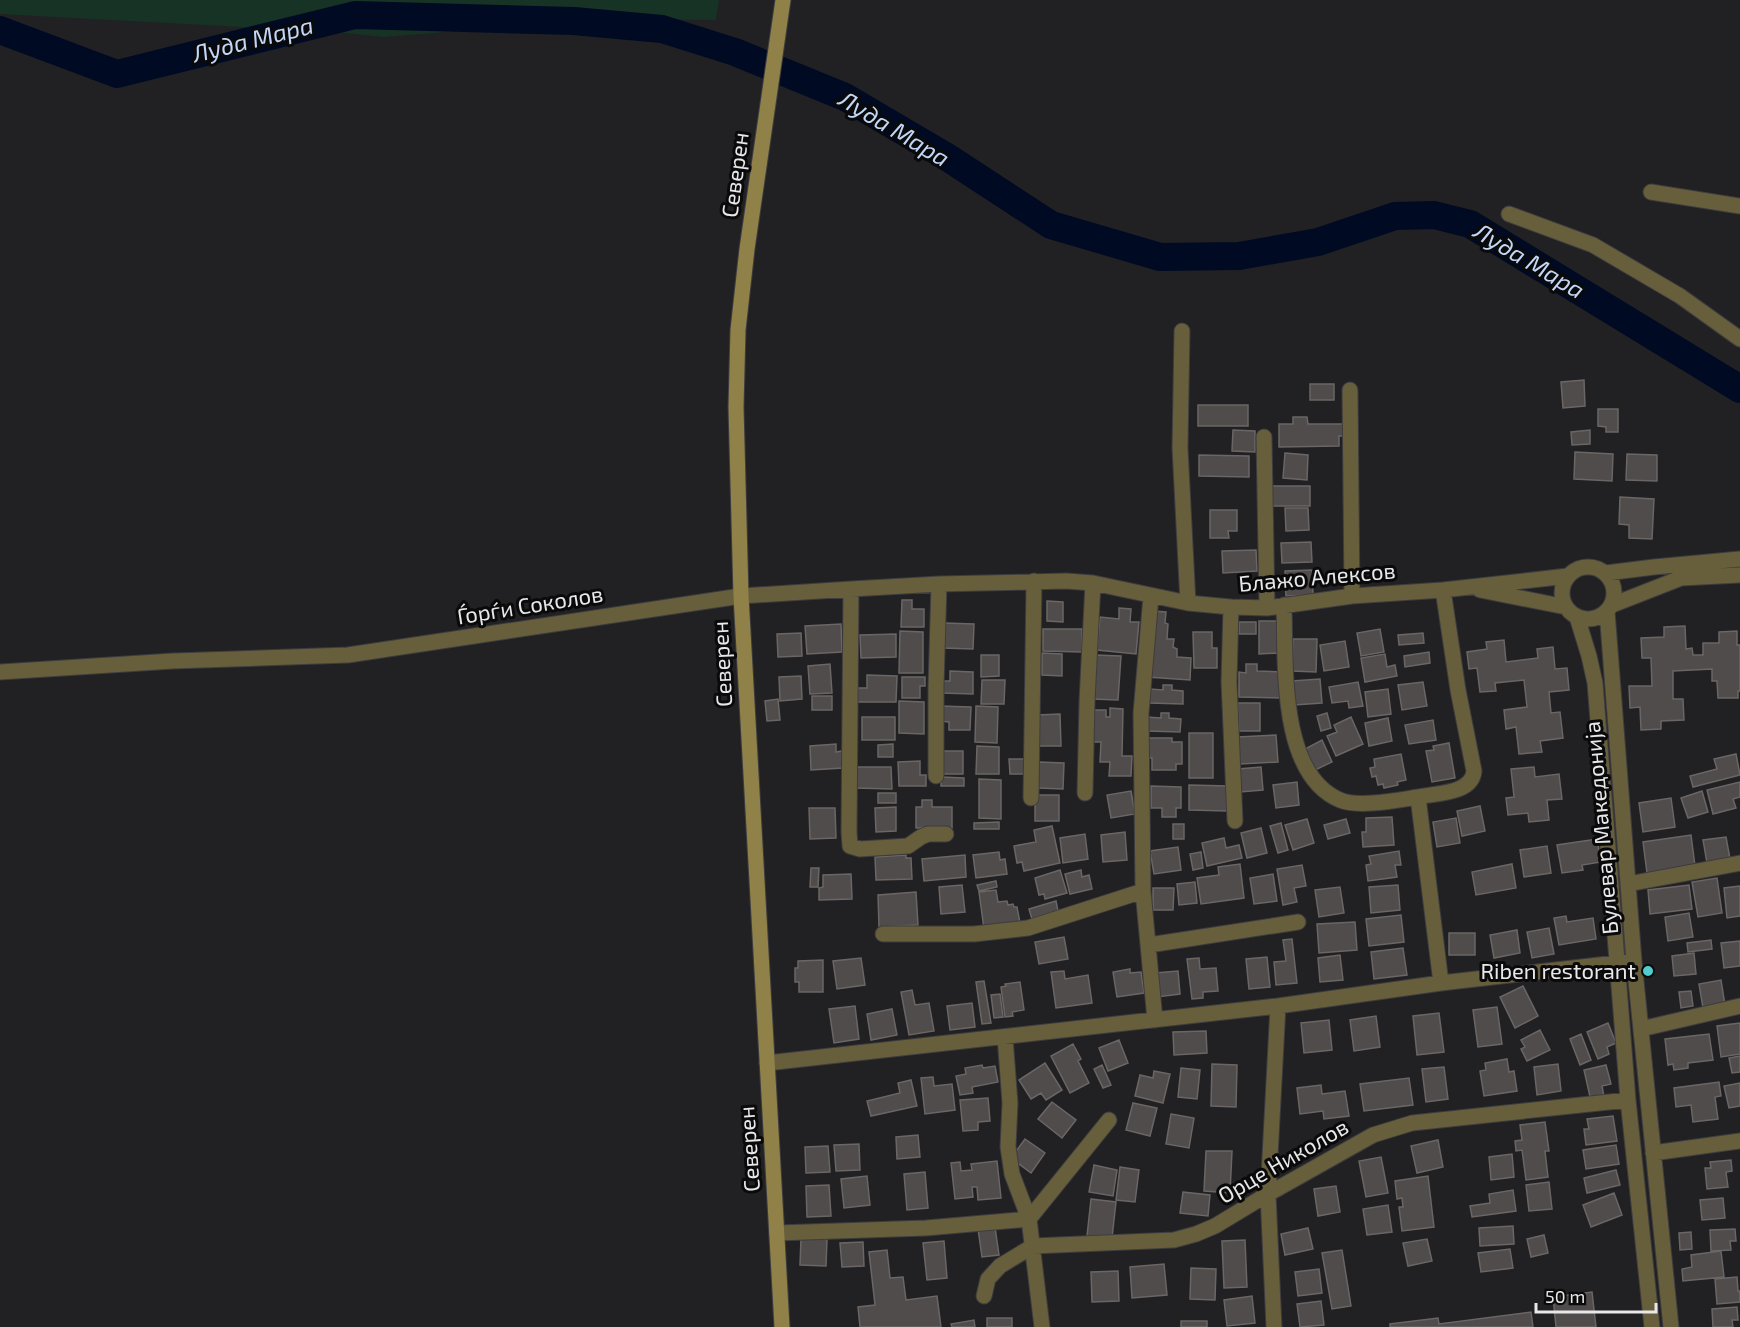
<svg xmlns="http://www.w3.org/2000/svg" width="1740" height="1327" font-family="'Exo 2',sans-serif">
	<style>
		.green { fill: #173325 }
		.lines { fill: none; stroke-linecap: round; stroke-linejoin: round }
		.river { stroke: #010a23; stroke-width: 28 }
		.building { fill: #504c4b; stroke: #6a6665; stroke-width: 1.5 }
		.minor-casing { stroke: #3d3c3f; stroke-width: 17 }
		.secondary-casing { stroke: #3d3c3f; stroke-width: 17 }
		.minor { stroke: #675e3c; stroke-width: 15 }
		.secondary { stroke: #8f8148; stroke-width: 15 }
		.poi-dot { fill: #52cdce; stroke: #0a0a0b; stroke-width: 2 }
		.labels { text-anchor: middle; stroke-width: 6; stroke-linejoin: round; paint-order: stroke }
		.street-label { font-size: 22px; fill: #e8e7e9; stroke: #0a0a0b }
		.poi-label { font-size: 22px; fill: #e8e7e9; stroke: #0a0a0b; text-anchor: end }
		.water-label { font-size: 24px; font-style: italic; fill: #c2d7f8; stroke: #0a0a0b }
	</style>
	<rect width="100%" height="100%" fill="#212023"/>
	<path class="green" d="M 0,0 L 719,0 L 716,20 L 614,19 L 383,37 L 336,32 L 0,14 Z"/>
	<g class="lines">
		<path class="river" d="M 0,30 L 117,74 L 355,15 L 574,21 L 662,29 L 735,52 L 845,97 L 947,157 L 1051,225 L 1160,257 L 1239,256 L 1318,242 L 1395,216 L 1434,215 L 1470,224 L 1740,389"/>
	</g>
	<path class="building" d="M 1584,380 L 1585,406 L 1563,408 L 1561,382 Z
		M 1310,384 L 1334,384 L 1334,400 L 1310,400 Z
		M 1198,405 L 1248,405 L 1248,426 L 1198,426 Z
		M 1598,409 L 1618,409 L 1618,432 L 1606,432 L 1606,427 L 1598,426 Z
		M 1293,417 L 1307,417 L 1308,424 L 1345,424 L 1345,436 L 1339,436 L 1339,446 L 1279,447 L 1279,424 L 1293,424 Z
		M 1233,430 L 1255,431 L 1255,452 L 1232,451 Z
		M 1590,430 L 1590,444 L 1572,445 L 1571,432 Z
		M 1575,452 L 1613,454 L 1612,481 L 1574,479 Z
		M 1285,453 L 1308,455 L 1307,480 L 1283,478 Z
		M 1627,454 L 1657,455 L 1657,481 L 1626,480 Z
		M 1199,455 L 1249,456 L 1249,477 L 1199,476 Z
		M 1272,486 L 1310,486 L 1310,506 L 1272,506 Z
		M 1620,497 L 1654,499 L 1652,539 L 1629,538 L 1629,525 L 1619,524 Z
		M 1285,508 L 1308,508 L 1309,530 L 1286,531 Z
		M 1210,510 L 1237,510 L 1237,531 L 1228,531 L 1229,538 L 1210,538 Z
		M 1311,542 L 1312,562 L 1282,563 L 1281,543 Z
		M 1256,550 L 1257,571 L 1223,573 L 1222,551 Z
		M 1312,570 L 1313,595 L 1286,596 L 1285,571 Z
		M 902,600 L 912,600 L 912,609 L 924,609 L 924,627 L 901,627 Z
		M 1047,601 L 1063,602 L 1063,622 L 1047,621 Z
		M 1119,608 L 1131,609 L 1130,622 L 1139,622 L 1136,654 L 1097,650 L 1100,617 L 1119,619 Z
		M 1153,611 L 1166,612 L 1165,623 L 1168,624 L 1167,639 L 1174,639 L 1173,647 L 1177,649 L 1177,657 L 1191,658 L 1190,680 L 1147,677 Z
		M 1259,621 L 1279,621 L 1279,653 L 1259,654 Z
		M 1239,622 L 1256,622 L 1256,634 L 1239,634 Z
		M 945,623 L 974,624 L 973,649 L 943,648 Z
		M 841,624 L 842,652 L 807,654 L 805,626 Z
		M 1685,626 L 1686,649 L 1692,648 L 1693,655 L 1703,655 L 1703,643 L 1719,643 L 1719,632 L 1737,631 L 1737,645 L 1740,645 L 1740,691 L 1738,691 L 1738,698 L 1718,698 L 1717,681 L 1712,681 L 1712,669 L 1673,671 L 1673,699 L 1683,699 L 1684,720 L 1661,721 L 1661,729 L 1641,730 L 1640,707 L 1630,708 L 1629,686 L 1652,686 L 1651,658 L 1642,658 L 1641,638 L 1664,637 L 1664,627 Z
		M 1043,629 L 1082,629 L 1082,652 L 1043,651 Z
		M 1380,629 L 1384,652 L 1361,656 L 1357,633 Z
		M 900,631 L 923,632 L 923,673 L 899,673 Z
		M 1193,632 L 1212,632 L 1212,648 L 1217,648 L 1217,668 L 1194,668 Z
		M 801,633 L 802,656 L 778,657 L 777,634 Z
		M 1423,633 L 1424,643 L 1399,645 L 1398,635 Z
		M 896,634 L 896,657 L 861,658 L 860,635 Z
		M 1293,639 L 1317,639 L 1316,672 L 1292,671 Z
		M 1504,640 L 1506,662 L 1538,658 L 1537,649 L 1553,647 L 1555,669 L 1567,668 L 1569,690 L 1549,692 L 1551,713 L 1560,712 L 1563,738 L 1540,741 L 1542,752 L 1519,754 L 1516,727 L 1506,729 L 1504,710 L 1527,707 L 1524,680 L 1495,683 L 1496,691 L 1480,692 L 1477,668 L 1469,669 L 1467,652 L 1487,649 L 1486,642 Z
		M 1345,641 L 1349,667 L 1324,671 L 1320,645 Z
		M 1429,652 L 1430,663 L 1405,667 L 1404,656 Z
		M 1042,653 L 1062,654 L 1062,676 L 1042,675 Z
		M 1385,654 L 1387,667 L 1395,665 L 1397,676 L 1365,682 L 1361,658 Z
		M 981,655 L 999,655 L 999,676 L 981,677 Z
		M 1095,655 L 1121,656 L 1118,700 L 1092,699 Z
		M 830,664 L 832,693 L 810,694 L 808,666 Z
		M 1246,664 L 1257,664 L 1257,671 L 1283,672 L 1283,698 L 1239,697 L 1239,672 L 1246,673 Z
		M 950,671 L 973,672 L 973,694 L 941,693 L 942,681 L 950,681 Z
		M 867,675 L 897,676 L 896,702 L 857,702 L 858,688 L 867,688 Z
		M 801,676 L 802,699 L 780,701 L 779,677 Z
		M 902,677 L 925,677 L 925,686 L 920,686 L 920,698 L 902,698 Z
		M 1320,679 L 1322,703 L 1294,705 L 1292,681 Z
		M 982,680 L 1005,680 L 1004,704 L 981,704 Z
		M 1358,682 L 1363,706 L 1349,708 L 1348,701 L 1332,703 L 1329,687 Z
		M 1423,682 L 1427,706 L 1402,710 L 1398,685 Z
		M 1163,685 L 1172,685 L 1172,690 L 1183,691 L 1183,704 L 1149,703 L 1150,689 L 1163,690 Z
		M 1388,689 L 1391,714 L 1368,717 L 1365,692 Z
		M 812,696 L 832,696 L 832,710 L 812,710 Z
		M 778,699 L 780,720 L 767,721 L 765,701 Z
		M 899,701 L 924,702 L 924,734 L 899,733 Z
		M 1238,703 L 1260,703 L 1260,731 L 1239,731 Z
		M 940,706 L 971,707 L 970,730 L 949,730 L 949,722 L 940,721 Z
		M 976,706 L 998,707 L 997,743 L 975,742 Z
		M 1110,708 L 1123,709 L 1122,756 L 1132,756 L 1131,776 L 1109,776 L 1110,762 L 1100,762 L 1101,742 L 1090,742 L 1091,710 L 1106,710 L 1106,717 L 1110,717 Z
		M 1161,713 L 1169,713 L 1169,718 L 1181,719 L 1180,732 L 1147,731 L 1147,717 L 1161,718 Z
		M 1327,713 L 1331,728 L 1321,731 L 1317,716 Z
		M 1060,714 L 1061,746 L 1038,746 L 1037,715 Z
		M 862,717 L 895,717 L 895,740 L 862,740 Z
		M 1351,717 L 1363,744 L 1336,756 L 1327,736 L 1337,732 L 1334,725 Z
		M 1388,718 L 1392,741 L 1369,746 L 1365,723 Z
		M 1433,720 L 1436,740 L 1409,744 L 1405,725 Z
		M 1189,733 L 1213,733 L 1213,778 L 1189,778 Z
		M 1276,735 L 1278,762 L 1240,764 L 1238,737 Z
		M 1146,738 L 1172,738 L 1172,742 L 1182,742 L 1182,764 L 1176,764 L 1176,770 L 1152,770 L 1152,758 L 1146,758 Z
		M 1322,740 L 1332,762 L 1315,770 L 1305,749 Z
		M 1449,743 L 1455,778 L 1432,782 L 1426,751 L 1434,750 L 1433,746 Z
		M 836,744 L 836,752 L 842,751 L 843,768 L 811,770 L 810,746 Z
		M 893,744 L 893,757 L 878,757 L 878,745 Z
		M 977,746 L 999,747 L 999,774 L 976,774 Z
		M 938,751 L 963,751 L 963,774 L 939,774 Z
		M 1401,754 L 1406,780 L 1397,782 L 1398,785 L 1384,788 L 1383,784 L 1378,785 L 1376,776 L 1372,777 L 1370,768 L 1375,767 L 1374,759 Z
		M 1736,754 L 1740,775 L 1693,787 L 1690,776 L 1717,769 L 1714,759 Z
		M 1009,759 L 1024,759 L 1025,774 L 1010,774 Z
		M 920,761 L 920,775 L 926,775 L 926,786 L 899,786 L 898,762 Z
		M 1039,762 L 1064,763 L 1063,789 L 1038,788 Z
		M 855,767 L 891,767 L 892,789 L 855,788 Z
		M 1261,767 L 1263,790 L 1240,792 L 1238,769 Z
		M 1534,767 L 1535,777 L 1559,774 L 1562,799 L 1547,800 L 1549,820 L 1529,822 L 1528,813 L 1508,815 L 1506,798 L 1514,797 L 1511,769 Z
		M 941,777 L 964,778 L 964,786 L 941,786 Z
		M 979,779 L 1001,780 L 1001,819 L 979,818 Z
		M 1297,782 L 1299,805 L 1276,808 L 1273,785 Z
		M 1740,782 L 1740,797 L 1733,799 L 1736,808 L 1713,814 L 1707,790 Z
		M 1189,785 L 1228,786 L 1227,811 L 1189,810 Z
		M 1151,786 L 1181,787 L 1181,808 L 1176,808 L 1176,817 L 1162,817 L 1162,808 L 1151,808 Z
		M 1131,791 L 1135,814 L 1111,818 L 1107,795 Z
		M 1702,791 L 1708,812 L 1688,818 L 1681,798 Z
		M 878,793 L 896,793 L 896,803 L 878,803 Z
		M 1035,795 L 1059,795 L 1059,821 L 1035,821 Z
		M 1671,798 L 1675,827 L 1643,832 L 1639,803 Z
		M 922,800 L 932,800 L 932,807 L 952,807 L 952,828 L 916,828 L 916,807 L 922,807 Z
		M 1480,806 L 1485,831 L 1462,836 L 1457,811 Z
		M 896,807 L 896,831 L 876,832 L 875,808 Z
		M 809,808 L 835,808 L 836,838 L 810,839 Z
		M 1392,817 L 1394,845 L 1363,847 L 1362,832 L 1366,832 L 1366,818 Z
		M 1456,818 L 1460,843 L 1437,847 L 1433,822 Z
		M 1307,819 L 1314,843 L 1293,850 L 1285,825 Z
		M 1346,819 L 1350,833 L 1328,839 L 1324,825 Z
		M 999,822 L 999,829 L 974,829 L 974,823 Z
		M 1281,823 L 1288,850 L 1278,853 L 1270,826 Z
		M 1173,824 L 1184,824 L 1184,839 L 1173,839 Z
		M 1052,826 L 1060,863 L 1024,871 L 1022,862 L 1017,863 L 1014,846 L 1036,842 L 1034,830 Z
		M 1261,828 L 1267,853 L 1247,858 L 1241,833 Z
		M 1125,832 L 1127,860 L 1103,862 L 1101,835 Z
		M 1085,834 L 1088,859 L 1063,863 L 1060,838 Z
		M 1691,835 L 1695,866 L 1647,873 L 1643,842 Z
		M 1726,837 L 1730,859 L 1707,863 L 1703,840 Z
		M 1224,838 L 1226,848 L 1239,845 L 1242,858 L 1207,866 L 1202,843 Z
		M 1597,839 L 1601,862 L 1582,865 L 1583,870 L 1562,873 L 1557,845 Z
		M 1547,846 L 1551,873 L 1524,877 L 1520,850 Z
		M 1178,847 L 1181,870 L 1154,874 L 1150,851 Z
		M 1399,851 L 1401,865 L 1395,865 L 1397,877 L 1368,881 L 1366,865 L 1371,864 L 1369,856 Z
		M 999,852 L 1000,860 L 1005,859 L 1007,874 L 976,878 L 973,855 Z
		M 1201,852 L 1203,868 L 1193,870 L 1190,854 Z
		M 906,855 L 906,858 L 911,858 L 912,879 L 876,880 L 875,857 Z
		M 965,855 L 966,877 L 924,881 L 922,859 Z
		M 1240,864 L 1244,898 L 1201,904 L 1197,878 L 1219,875 L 1218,867 Z
		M 1512,864 L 1516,888 L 1476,895 L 1472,872 Z
		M 1302,865 L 1306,886 L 1294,888 L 1297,902 L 1283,905 L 1277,869 Z
		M 811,868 L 819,868 L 818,887 L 810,887 Z
		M 1060,870 L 1067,893 L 1045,899 L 1044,894 L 1039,895 L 1035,878 Z
		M 1081,870 L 1082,877 L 1089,875 L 1092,889 L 1070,894 L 1065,874 Z
		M 851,874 L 852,899 L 819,900 L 819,888 L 823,887 L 823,875 Z
		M 1273,874 L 1277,901 L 1254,904 L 1250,878 Z
		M 1717,878 L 1722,913 L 1698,917 L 1692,882 Z
		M 996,881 L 997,887 L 979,891 L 977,885 Z
		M 1195,882 L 1197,903 L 1179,905 L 1177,884 Z
		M 962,885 L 965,912 L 941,914 L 939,887 Z
		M 1398,885 L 1400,910 L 1371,913 L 1369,887 Z
		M 1689,885 L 1692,909 L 1650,914 L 1648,890 Z
		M 1740,886 L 1740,916 L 1727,918 L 1724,888 Z
		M 1340,887 L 1344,913 L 1319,917 L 1315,890 Z
		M 1153,888 L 1174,888 L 1173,910 L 1153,910 Z
		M 996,890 L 998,902 L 1007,901 L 1008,905 L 1013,904 L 1014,907 L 1017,907 L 1020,923 L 984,929 L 979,892 Z
		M 916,892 L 918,925 L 879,927 L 878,895 Z
		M 1056,901 L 1058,911 L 1032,919 L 1029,909 Z
		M 1689,913 L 1693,937 L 1668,941 L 1665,917 Z
		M 1401,915 L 1404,942 L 1369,946 L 1366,919 Z
		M 1566,916 L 1567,922 L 1593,918 L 1596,939 L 1559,945 L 1554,918 Z
		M 1355,922 L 1357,950 L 1319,953 L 1317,924 Z
		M 1549,928 L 1554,954 L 1532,958 L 1527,932 Z
		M 1517,930 L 1520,953 L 1494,958 L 1490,935 Z
		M 1449,933 L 1475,933 L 1475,955 L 1449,955 Z
		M 1064,937 L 1068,959 L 1039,964 L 1035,942 Z
		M 1292,939 L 1297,983 L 1276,985 L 1274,962 L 1286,961 L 1283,940 Z
		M 1711,940 L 1712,949 L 1688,952 L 1687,943 Z
		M 1740,941 L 1740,966 L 1724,968 L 1721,943 Z
		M 1403,948 L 1407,975 L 1374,979 L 1371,952 Z
		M 1694,953 L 1696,974 L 1674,976 L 1672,956 Z
		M 1340,955 L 1343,980 L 1320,982 L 1318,958 Z
		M 1267,957 L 1270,987 L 1249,989 L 1246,959 Z
		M 861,958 L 865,985 L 837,989 L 833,961 Z
		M 1199,958 L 1200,969 L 1216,968 L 1218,991 L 1203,992 L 1203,998 L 1192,999 L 1187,959 Z
		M 823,960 L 823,992 L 799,992 L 799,982 L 795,982 L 795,968 L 798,968 L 798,961 Z
		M 1130,969 L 1130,973 L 1141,972 L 1144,993 L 1117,997 L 1113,972 Z
		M 1064,971 L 1065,979 L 1088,975 L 1092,1003 L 1056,1008 L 1051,972 Z
		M 1178,971 L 1180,994 L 1157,997 L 1155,973 Z
		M 1721,980 L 1725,1005 L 1703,1008 L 1699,984 Z
		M 984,981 L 991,1023 L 982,1024 L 976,982 Z
		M 1020,982 L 1024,1010 L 1012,1012 L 1013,1016 L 1005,1017 L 1001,987 L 1006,986 L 1005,984 Z
		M 1523,986 L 1538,1016 L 1515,1028 L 1500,997 Z
		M 912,990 L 915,1005 L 929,1003 L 934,1031 L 909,1035 L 901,992 Z
		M 1691,991 L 1693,1006 L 1681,1008 L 1679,992 Z
		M 1000,994 L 1003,1017 L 994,1018 L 991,995 Z
		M 972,1003 L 975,1027 L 950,1030 L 947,1006 Z
		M 855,1006 L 859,1039 L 834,1043 L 829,1009 Z
		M 1497,1007 L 1502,1044 L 1478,1047 L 1473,1010 Z
		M 892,1009 L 897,1035 L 871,1040 L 867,1014 Z
		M 1439,1013 L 1444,1052 L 1417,1055 L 1413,1016 Z
		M 1376,1016 L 1380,1047 L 1354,1051 L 1350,1020 Z
		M 1329,1020 L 1332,1050 L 1304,1053 L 1301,1023 Z
		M 1608,1023 L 1616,1043 L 1607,1047 L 1609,1054 L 1598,1059 L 1587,1032 Z
		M 1740,1023 L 1740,1054 L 1721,1057 L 1717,1026 Z
		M 1540,1030 L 1550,1050 L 1527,1061 L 1521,1049 L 1525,1047 L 1521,1040 Z
		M 1206,1031 L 1207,1053 L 1174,1055 L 1173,1032 Z
		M 1581,1034 L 1591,1060 L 1580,1065 L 1570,1039 Z
		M 1709,1034 L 1713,1060 L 1688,1063 L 1688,1068 L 1674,1070 L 1673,1064 L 1668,1065 L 1665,1039 Z
		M 1119,1040 L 1128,1063 L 1108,1071 L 1099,1048 Z
		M 1073,1044 L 1081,1059 L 1078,1061 L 1089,1083 L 1070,1093 L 1051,1056 Z
		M 1740,1056 L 1740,1072 L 1732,1073 L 1729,1058 Z
		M 1507,1059 L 1509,1072 L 1514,1071 L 1517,1091 L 1484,1096 L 1480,1071 L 1486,1070 L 1485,1063 Z
		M 1045,1063 L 1062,1090 L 1046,1100 L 1041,1093 L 1031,1099 L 1019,1080 Z
		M 1212,1064 L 1237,1065 L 1236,1107 L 1211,1106 Z
		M 1558,1064 L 1561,1091 L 1537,1095 L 1534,1067 Z
		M 982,1065 L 983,1068 L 995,1066 L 998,1082 L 972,1087 L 973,1093 L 960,1095 L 956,1076 L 966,1074 L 965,1068 Z
		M 1102,1065 L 1111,1085 L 1103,1088 L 1094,1069 Z
		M 1606,1065 L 1611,1084 L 1602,1086 L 1604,1097 L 1591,1101 L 1584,1070 Z
		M 1444,1067 L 1448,1099 L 1426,1102 L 1422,1069 Z
		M 1181,1068 L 1200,1070 L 1197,1099 L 1178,1097 Z
		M 1154,1071 L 1170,1074 L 1163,1103 L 1135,1096 L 1140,1075 L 1153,1078 Z
		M 933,1077 L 934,1086 L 952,1084 L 955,1110 L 925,1114 L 921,1078 Z
		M 1409,1078 L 1413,1105 L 1364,1111 L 1360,1084 Z
		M 911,1080 L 917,1106 L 871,1116 L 867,1101 L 900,1093 L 898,1083 Z
		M 1719,1082 L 1721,1096 L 1715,1097 L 1718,1119 L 1693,1122 L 1691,1105 L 1676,1107 L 1674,1088 Z
		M 1740,1083 L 1740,1106 L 1729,1108 L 1724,1086 Z
		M 1321,1085 L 1322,1094 L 1345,1091 L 1349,1116 L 1324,1119 L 1323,1111 L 1300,1114 L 1297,1088 Z
		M 988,1098 L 990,1121 L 978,1122 L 978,1130 L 963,1131 L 960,1100 Z
		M 1052,1102 L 1076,1120 L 1062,1138 L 1038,1119 Z
		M 1133,1103 L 1157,1108 L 1150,1136 L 1126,1130 Z
		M 1171,1114 L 1194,1118 L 1189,1148 L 1166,1144 Z
		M 1613,1116 L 1617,1141 L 1586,1145 L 1584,1129 L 1589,1129 L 1587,1119 Z
		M 1545,1122 L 1549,1151 L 1545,1151 L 1548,1177 L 1526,1180 L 1522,1150 L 1516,1151 L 1515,1141 L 1522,1140 L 1520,1125 Z
		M 918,1135 L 920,1157 L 897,1159 L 896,1137 Z
		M 1025,1139 L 1045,1153 L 1031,1173 L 1011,1158 Z
		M 1438,1140 L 1443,1167 L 1417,1173 L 1411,1146 Z
		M 859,1144 L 860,1170 L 836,1171 L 834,1145 Z
		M 1616,1145 L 1619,1164 L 1586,1169 L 1583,1150 Z
		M 828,1146 L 830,1172 L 806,1173 L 805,1147 Z
		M 1206,1151 L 1232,1151 L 1230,1193 L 1204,1191 Z
		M 1512,1154 L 1514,1177 L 1491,1180 L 1489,1157 Z
		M 1381,1157 L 1388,1193 L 1366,1197 L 1359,1161 Z
		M 1731,1160 L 1732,1171 L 1726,1172 L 1728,1187 L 1707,1189 L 1705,1168 L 1711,1168 L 1710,1162 Z
		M 997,1161 L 1001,1198 L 978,1200 L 977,1187 L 972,1187 L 973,1197 L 955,1199 L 951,1163 L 960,1162 L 961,1171 L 972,1170 L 971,1164 Z
		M 1094,1165 L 1117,1170 L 1113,1196 L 1089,1192 Z
		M 1120,1167 L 1139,1170 L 1135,1202 L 1116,1200 Z
		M 1616,1170 L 1620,1185 L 1587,1193 L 1584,1178 Z
		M 925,1172 L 928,1208 L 907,1210 L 904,1174 Z
		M 867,1176 L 870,1205 L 844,1208 L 841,1179 Z
		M 1428,1176 L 1434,1227 L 1402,1231 L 1399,1207 L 1403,1207 L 1402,1198 L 1397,1199 L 1395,1181 Z
		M 1549,1182 L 1552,1209 L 1529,1211 L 1526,1185 Z
		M 829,1185 L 831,1216 L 807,1217 L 806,1186 Z
		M 1336,1186 L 1340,1212 L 1318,1216 L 1314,1189 Z
		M 1513,1190 L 1516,1211 L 1472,1217 L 1470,1206 L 1490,1203 L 1489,1194 Z
		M 1183,1192 L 1210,1195 L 1208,1216 L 1180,1213 Z
		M 1614,1193 L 1622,1215 L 1591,1227 L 1583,1205 Z
		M 1723,1198 L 1725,1218 L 1702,1220 L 1700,1200 Z
		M 1091,1199 L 1116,1202 L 1112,1238 L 1087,1236 Z
		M 1388,1205 L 1392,1232 L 1367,1235 L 1363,1209 Z
		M 1513,1226 L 1514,1244 L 1480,1246 L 1479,1228 Z
		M 995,1227 L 999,1255 L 982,1257 L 978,1229 Z
		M 1308,1228 L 1313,1249 L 1285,1255 L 1281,1234 Z
		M 1735,1229 L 1736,1241 L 1730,1241 L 1731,1250 L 1711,1251 L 1710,1230 Z
		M 1691,1232 L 1692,1249 L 1680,1250 L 1679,1233 Z
		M 1544,1235 L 1548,1253 L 1531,1257 L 1527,1239 Z
		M 801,1238 L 827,1239 L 826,1266 L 800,1265 Z
		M 1427,1239 L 1432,1261 L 1408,1266 L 1403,1243 Z
		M 1245,1240 L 1247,1287 L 1224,1288 L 1222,1241 Z
		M 944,1241 L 947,1278 L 927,1280 L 923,1243 Z
		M 863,1242 L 864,1266 L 842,1267 L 840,1243 Z
		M 1510,1249 L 1513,1268 L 1481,1272 L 1478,1253 Z
		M 887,1250 L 890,1278 L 903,1277 L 906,1300 L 937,1296 L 941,1327 L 860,1327 L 858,1307 L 875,1305 L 869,1252 Z
		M 1342,1250 L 1351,1306 L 1332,1309 L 1322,1253 Z
		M 1721,1251 L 1724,1277 L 1683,1281 L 1682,1269 L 1692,1267 L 1691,1255 Z
		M 1164,1264 L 1167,1295 L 1132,1298 L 1130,1267 Z
		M 1191,1268 L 1216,1269 L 1215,1300 L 1190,1299 Z
		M 1319,1269 L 1322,1293 L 1298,1296 L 1295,1272 Z
		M 1118,1271 L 1119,1301 L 1092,1302 L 1091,1272 Z
		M 1737,1277 L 1738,1291 L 1740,1291 L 1740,1302 L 1717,1304 L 1715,1279 Z
		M 1592,1292 L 1596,1327 L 1556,1327 L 1553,1297 Z
		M 1252,1296 L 1255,1323 L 1227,1326 L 1224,1300 Z
		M 1321,1301 L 1324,1325 L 1300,1327 L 1297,1304 Z
		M 1737,1307 L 1738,1320 L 1732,1320 L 1733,1327 L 1713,1327 L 1712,1309 Z
		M 1531,1312 L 1533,1327 L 1390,1327 L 1390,1324 L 1438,1318 L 1439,1324 Z
		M 987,1318 L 1012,1318 L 1012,1327 L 987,1327 Z
		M 974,1320 L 975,1327 L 952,1327 L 951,1324 Z
		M 1181,1321 L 1207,1321 L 1207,1327 L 1181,1327 Z"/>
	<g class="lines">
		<g class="minor-casing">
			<path id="minor" d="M 1651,192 L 1740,206
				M 1509,214 L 1593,245 L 1680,296 L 1740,339
				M 1182,331 L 1180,448 L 1188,603
				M 1350,390 L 1352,596
				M 1264,437 L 1267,608
				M1562 593a26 26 0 1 1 52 0a26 26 0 1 1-52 0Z
				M 1606,573 L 1654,567 L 1740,559
				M 851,589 L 849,832 L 850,846 L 860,849 L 908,846 L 921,837 L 928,834 L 946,834
				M 1480,590 L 1566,607
				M 1151,596 L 1141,713 L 1143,891 L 1155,1020
				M 1284,605 C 1286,661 1278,774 1340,800 C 1358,808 1398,800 1418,797
				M 1612,605 L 1681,578 L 1740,575
				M 1231,607 L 1229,682 L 1235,821
				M 1607,611 L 1634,961 L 1671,1327
				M 1577,617 L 1589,656 L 1595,683 L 1628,1100 L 1652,1327
				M 0,672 L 173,661 L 348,655 L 741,596 L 851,589 L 939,584 L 1066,581 L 1093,583 L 1188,603 L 1231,607 L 1267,608 L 1352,596 L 1443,590 L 1568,576
				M 936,776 L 936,686 L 939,584
				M 1085,793 L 1087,701 L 1093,583
				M 1031,798 L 1034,581
				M 1628,884 L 1740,863
				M 883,934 L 974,934 L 1028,928 L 1143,891
				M 1149,945 L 1298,922
				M 1441,983 L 1418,797 C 1436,793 1472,794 1474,771 L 1458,690 L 1443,590
				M 1641,1029 L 1740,1006
				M 1005,1037 L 1010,1103 L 1008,1147 L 1012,1174 L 1029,1219 L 1042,1327
				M 767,1063 L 1278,1006 L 1441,983 L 1634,961
				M 1653,1153 L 1740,1141
				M 777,1233 L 926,1228 L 1029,1219 L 1109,1120
				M 984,1296 L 988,1279 L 1000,1266 L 1033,1246 L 1174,1240 L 1196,1234 L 1215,1226 L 1268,1194 L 1373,1135 L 1412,1123 L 1628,1100
				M 1274,1327 L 1268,1194 L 1278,1006"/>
		</g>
		<g class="secondary-casing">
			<path id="secondary" d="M 782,1327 L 741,596 L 736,407 L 738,330 L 747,249 L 783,0"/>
		</g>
		<use href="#minor" class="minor"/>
		<use href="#secondary" class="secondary"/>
	</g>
	<circle class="poi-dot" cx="1648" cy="971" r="6"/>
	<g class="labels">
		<g class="street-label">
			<text transform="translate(735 175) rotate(-82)" y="8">Северен</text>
			<text transform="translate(1317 577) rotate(-5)" y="8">Блажо Алексов</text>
			<text transform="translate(530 605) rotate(-9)" y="8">Ѓорѓи Соколов</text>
			<text transform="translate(722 664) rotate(-93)" y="8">Северен</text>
			<text transform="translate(1601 828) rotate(-95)" y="8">Булевар Македонија</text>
			<text transform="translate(749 1149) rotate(-94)" y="8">Северен</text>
			<text transform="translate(1283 1161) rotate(-30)" y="8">Орце Николов</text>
		</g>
		<g class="poi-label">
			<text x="1636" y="979">Riben restorant</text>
		</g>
		<g class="water-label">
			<text transform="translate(253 40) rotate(-14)" y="8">Луда Мара</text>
			<text transform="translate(894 129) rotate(31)" y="8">Луда Мара</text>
			<text transform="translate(1529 261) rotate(31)" y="8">Луда Мара</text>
		</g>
	</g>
	<path d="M1536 1303v9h120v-9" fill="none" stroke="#e8e7e9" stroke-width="3"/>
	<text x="1545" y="1303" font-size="18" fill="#e8e7e9" stroke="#0a0a0b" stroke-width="4.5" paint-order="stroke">50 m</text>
</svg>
